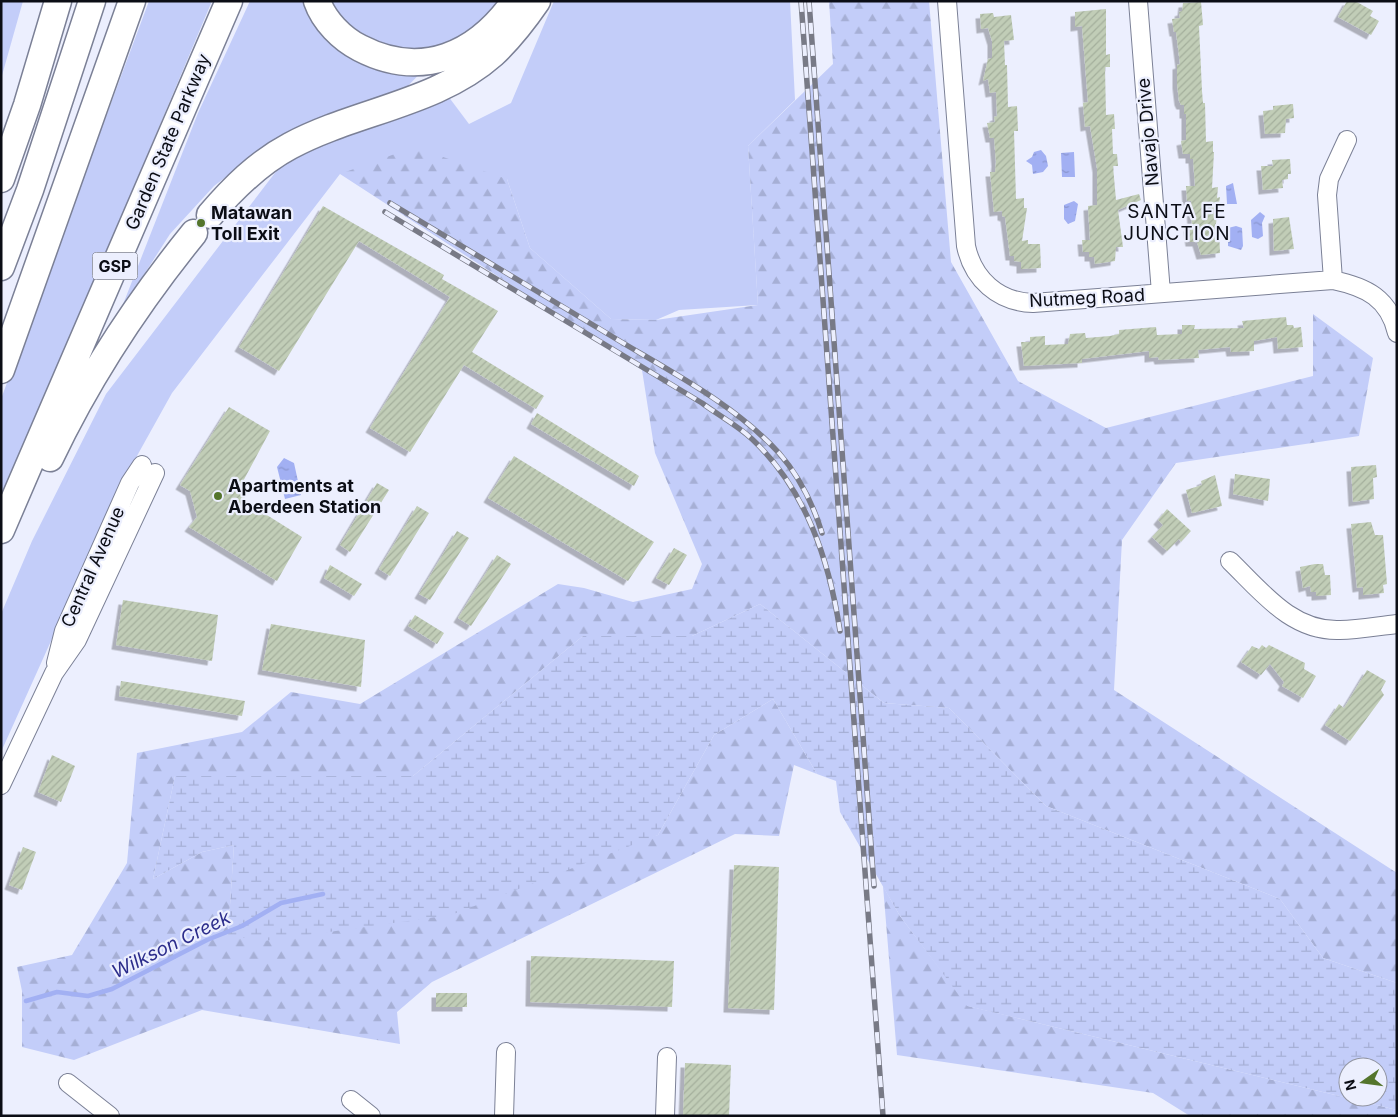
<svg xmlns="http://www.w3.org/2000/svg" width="1398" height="1117" font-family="Inter,sans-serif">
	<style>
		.grass { fill: #c3cdf9 }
		.forest { fill: url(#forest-firs) }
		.wetland { fill: url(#wetland-marsh); fill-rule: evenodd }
		.water { fill: url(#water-ripples) }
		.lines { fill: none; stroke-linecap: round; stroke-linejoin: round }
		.stream { stroke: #a2b0f3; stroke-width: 4.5 }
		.building { fill: url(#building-hatch); filter: url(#shadow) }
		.minor-casing { stroke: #7b8096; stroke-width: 20 }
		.highway-casing { stroke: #7b8096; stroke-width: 29 }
		.minor { stroke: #fff; stroke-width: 18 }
		.highway { stroke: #fff; stroke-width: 26 }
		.rail-casing { stroke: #787a86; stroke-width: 5.5 }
		.rail { stroke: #eceffe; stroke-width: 4; stroke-dasharray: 11; stroke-linecap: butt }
		.poi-dot { fill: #54752c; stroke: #eceffe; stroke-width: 2 }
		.labels { text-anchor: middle; stroke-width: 4.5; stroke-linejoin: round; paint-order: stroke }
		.shield { fill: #eceffe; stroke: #4e515b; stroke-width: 1 }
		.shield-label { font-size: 16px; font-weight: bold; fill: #0b0d15 }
		.street-label { font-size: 18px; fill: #0b0d15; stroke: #eceffe }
		.poi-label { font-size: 18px; font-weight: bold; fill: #0b0d15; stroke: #eceffe; text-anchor: start }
		.neighbourhood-label { font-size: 19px; letter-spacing: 1px; fill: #0b0d15; stroke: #eceffe }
		.water-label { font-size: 19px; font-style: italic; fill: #2b2c8b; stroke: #eceffe }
	</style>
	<defs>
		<pattern id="forest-firs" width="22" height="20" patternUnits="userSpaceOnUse" patternTransform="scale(1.25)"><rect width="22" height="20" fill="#c3cdf9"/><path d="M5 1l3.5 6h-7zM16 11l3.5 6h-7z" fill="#a6afd5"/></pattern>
		<pattern id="wetland-marsh" width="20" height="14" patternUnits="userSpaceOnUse" patternTransform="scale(1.25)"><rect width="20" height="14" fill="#c3cdf9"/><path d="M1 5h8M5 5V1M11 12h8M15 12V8" fill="none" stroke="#a6afd5"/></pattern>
		<pattern id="water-ripples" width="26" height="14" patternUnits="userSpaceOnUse" patternTransform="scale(1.25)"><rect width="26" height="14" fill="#a2b0f3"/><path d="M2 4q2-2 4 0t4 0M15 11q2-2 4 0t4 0" fill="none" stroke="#8a96cf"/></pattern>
		<pattern id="building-hatch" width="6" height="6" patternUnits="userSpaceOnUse" patternTransform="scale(1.25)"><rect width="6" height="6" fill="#c1cdb7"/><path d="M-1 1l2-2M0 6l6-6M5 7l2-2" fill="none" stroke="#a4af9c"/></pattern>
		<filter id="shadow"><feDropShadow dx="-4.5" dy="4.5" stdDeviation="0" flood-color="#0004"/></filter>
	</defs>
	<rect width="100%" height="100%" fill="#eceffe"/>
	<path class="grass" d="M 1,1 L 23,1 L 1,79 Z
		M 149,1 L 212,1 L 1,503 L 1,399 Z
		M 250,1 L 500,1 L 494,13 L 441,52 L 400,94 L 252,157 L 214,186 L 170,234 L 120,312 L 198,113 Z
		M 554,1 L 790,1 L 795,100 L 748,146 L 758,305 L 679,310 L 656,320 L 611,319 L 530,248 L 507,179 L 340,174 L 172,393 L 123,481 L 1,752 L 1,614 L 32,541 L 106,394 L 294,148 L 442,88 L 469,124 L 511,103 Z"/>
	<path class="forest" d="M 829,1 L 929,1 L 951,262 L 1018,381 L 1106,428 L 1313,376 L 1313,314 L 1373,358 L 1359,436 L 1176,463 L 1122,540 L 1114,690 L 1397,873 L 1397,983 L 1323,958 L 1280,899 L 1046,806 L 949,708 L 884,703 L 760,604 L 692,636 L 583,636 L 413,776 L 175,776 L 153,879 L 202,852 L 234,845 L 228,935 L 658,835 L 714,735 L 773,699 L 817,774 L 794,765 L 779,836 L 735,834 L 432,982 L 397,1012 L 400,1044 L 202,1010 L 74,1060 L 22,1047 L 22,991 L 17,967 L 72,955 L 127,863 L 137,753 L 242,732 L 291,692 L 360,704 L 558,584 L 584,588 L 633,602 L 692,589 L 702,564 L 655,453 L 642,370 L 340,174 L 414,147 L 507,179 L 530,248 L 611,319 L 656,320 L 758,305 L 748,146 L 833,64 Z
		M 883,886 L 900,916 L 968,1006 L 1397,1110 L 1397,1116 L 1190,1116 L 1153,1093 L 897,1055 Z"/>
	<path class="wetland" d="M 760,604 L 884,703 L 949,708 L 1046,806 L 1280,899 L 1323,958 L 1397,983 L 1397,1110 L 967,1006 L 900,916 L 840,812 L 836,781 L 817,774 L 773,699 L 714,735 L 658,835 L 451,915 L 264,941 L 228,935 L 234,845 L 202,852 L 153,879 L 175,776 L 413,776 L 583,636 L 692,636 ZM 1348,1067 L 1378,1067 L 1378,1097 L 1348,1097 Z"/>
	<path class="water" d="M 1041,150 L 1046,156 L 1048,166 L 1043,172 L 1033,174 L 1032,165 L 1026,161 L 1032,157 L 1034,152 Z
		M 1074,152 L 1075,177 L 1062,177 L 1061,153 Z
		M 1233,183 L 1237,204 L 1227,204 L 1226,186 Z
		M 1074,201 L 1078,204 L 1075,221 L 1068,224 L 1064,219 L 1064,205 Z
		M 1260,212 L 1265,216 L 1262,223 L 1263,236 L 1258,239 L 1252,237 L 1251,220 Z
		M 1236,226 L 1242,228 L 1243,246 L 1241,250 L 1228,246 L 1228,228 Z
		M 284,458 L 294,463 L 301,495 L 285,499 L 277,467 Z"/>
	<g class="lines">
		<path class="stream" d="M 26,1001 L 57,992 L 88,996 L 112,989 L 207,940 L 242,926 L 281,903 L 323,894"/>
	</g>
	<path class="building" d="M 1347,1 L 1355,1 L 1373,11 L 1370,16 L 1379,21 L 1371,35 L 1338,17 Z
		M 1201,2 L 1203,25 L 1199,26 L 1202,91 L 1203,103 L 1205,103 L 1206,142 L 1213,141 L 1213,152 L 1214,152 L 1212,188 L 1218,187 L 1217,198 L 1220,197 L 1215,230 L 1219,230 L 1220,253 L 1201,255 L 1197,242 L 1190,242 L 1188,227 L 1192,227 L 1191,201 L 1187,201 L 1186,186 L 1195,186 L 1193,159 L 1190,159 L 1190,154 L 1183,154 L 1181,141 L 1186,140 L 1186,114 L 1184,114 L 1184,105 L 1181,105 L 1179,101 L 1177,84 L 1177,65 L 1180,64 L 1176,32 L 1174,32 L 1172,19 L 1180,18 L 1179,12 L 1182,11 L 1183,3 Z
		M 1106,9 L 1106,55 L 1110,54 L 1110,67 L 1105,67 L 1106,115 L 1114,114 L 1115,129 L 1112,129 L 1113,154 L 1117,154 L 1118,166 L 1113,166 L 1116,200 L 1139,194 L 1141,200 L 1118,210 L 1123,247 L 1116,247 L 1115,261 L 1095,264 L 1094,257 L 1089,257 L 1089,252 L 1083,252 L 1082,240 L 1090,240 L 1088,206 L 1097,205 L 1097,168 L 1090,126 L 1085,127 L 1083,103 L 1088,102 L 1082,26 L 1075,27 L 1075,12 Z
		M 993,13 L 994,17 L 1011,15 L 1014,40 L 1004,41 L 1005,65 L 1007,65 L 1008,107 L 1017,106 L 1018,131 L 1014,131 L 1016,199 L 1024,198 L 1024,208 L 1027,208 L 1022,241 L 1028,240 L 1028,244 L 1040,244 L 1041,268 L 1021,269 L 1021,262 L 1014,261 L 1014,256 L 1010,256 L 1005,217 L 1002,216 L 1002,211 L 994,212 L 990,172 L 995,172 L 996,162 L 994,138 L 990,138 L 987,123 L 995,122 L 994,117 L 997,116 L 996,92 L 990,93 L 988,79 L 983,81 L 988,59 L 992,58 L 992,41 L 988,28 L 981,29 L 980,14 Z
		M 1293,104 L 1294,118 L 1286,119 L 1285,133 L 1265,134 L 1263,111 L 1273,110 L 1273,106 Z
		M 1290,159 L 1291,174 L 1288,174 L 1288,179 L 1282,180 L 1283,188 L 1263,190 L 1261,166 L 1273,166 L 1272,160 Z
		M 323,206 L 444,275 L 442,279 L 498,311 L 472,352 L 544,396 L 536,409 L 464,365 L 410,452 L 370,428 L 450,297 L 359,241 L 279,371 L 239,347 Z
		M 1289,217 L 1294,249 L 1274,251 L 1273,219 Z
		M 1286,317 L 1287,325 L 1293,325 L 1294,328 L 1301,327 L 1303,347 L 1278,349 L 1277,337 L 1254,341 L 1254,351 L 1231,352 L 1230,347 L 1198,350 L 1199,358 L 1159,360 L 1158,357 L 1149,358 L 1149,351 L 1082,359 L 1082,363 L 1024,366 L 1021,342 L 1030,342 L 1030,337 L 1045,336 L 1045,345 L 1068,344 L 1070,334 L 1085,333 L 1086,338 L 1110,336 L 1119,334 L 1119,330 L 1156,327 L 1157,335 L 1182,334 L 1182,325 L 1195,325 L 1194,329 L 1244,328 L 1242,321 Z
		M 229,407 L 270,431 L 241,485 L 246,502 L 302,537 L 277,581 L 189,527 L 197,517 L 190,491 L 180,485 Z
		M 537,413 L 639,476 L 634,486 L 531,424 Z
		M 514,456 L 654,542 L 628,581 L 488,498 Z
		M 1376,465 L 1377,477 L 1373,478 L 1374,499 L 1353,502 L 1351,467 Z
		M 1235,474 L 1270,479 L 1268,501 L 1233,494 Z
		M 1215,475 L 1222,506 L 1192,513 L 1186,490 L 1202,485 L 1201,481 Z
		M 377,483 L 389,490 L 350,552 L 340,545 Z
		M 417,506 L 429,513 L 390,576 L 379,569 Z
		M 1167,509 L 1191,531 L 1181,542 L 1179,539 L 1167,551 L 1152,537 L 1163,525 L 1158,520 Z
		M 1371,522 L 1375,535 L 1383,535 L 1387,584 L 1383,585 L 1384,593 L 1363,595 L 1363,587 L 1357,588 L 1351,524 Z
		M 457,531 L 469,538 L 430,600 L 419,594 Z
		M 674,548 L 687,555 L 669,585 L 656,578 Z
		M 497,555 L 511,564 L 471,626 L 458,618 Z
		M 1315,564 L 1323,564 L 1325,575 L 1330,575 L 1331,595 L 1316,596 L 1316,592 L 1311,592 L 1310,586 L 1303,588 L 1300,567 Z
		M 330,565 L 362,584 L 354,596 L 324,578 Z
		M 123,600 L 218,615 L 212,661 L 116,645 Z
		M 415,615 L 444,633 L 437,644 L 408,626 Z
		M 271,624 L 365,640 L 361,687 L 262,670 Z
		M 1262,645 L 1266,648 L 1269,645 L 1305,663 L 1304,669 L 1316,676 L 1303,698 L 1282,686 L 1284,682 L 1270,664 L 1261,675 L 1241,662 L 1252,646 L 1259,649 Z
		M 1367,670 L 1386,681 L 1381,690 L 1384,695 L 1350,741 L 1325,725 L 1339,704 L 1344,708 Z
		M 121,681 L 245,701 L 242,716 L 119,696 Z
		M 52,755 L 75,766 L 61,802 L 38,792 Z
		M 23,847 L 36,852 L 22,890 L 9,885 Z
		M 734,865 L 779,867 L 774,1010 L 728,1008 Z
		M 531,956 L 674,961 L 672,1007 L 530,1002 Z
		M 436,993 L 467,993 L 467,1007 L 436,1007 Z
		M 685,1063 L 731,1065 L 729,1116 L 683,1116 Z"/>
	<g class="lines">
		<g class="minor-casing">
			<path id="minor" d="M 947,1 L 966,246 C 973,279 998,302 1033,303 L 1333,280 C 1366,287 1389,298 1397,333
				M 1138,1 L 1161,293
				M 1333,280 L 1327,195 L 1329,179 L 1347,140
				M 1230,561 C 1262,592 1292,632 1340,630 C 1359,630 1378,626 1397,624
				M 56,663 L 64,631 L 130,483 L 142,465
				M 1,785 L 54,673 L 77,640 L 155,473
				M 68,1083 L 110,1116
				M 351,1100 L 371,1116
				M 504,1116 L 506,1052
				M 665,1116 L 667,1057"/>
		</g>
		<g class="highway-casing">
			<path id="highway" d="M 317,1 C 324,21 342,39 360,48 C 422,80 477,55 515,1
				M 1,179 L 27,105 L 58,1
				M 210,215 C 233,188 258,163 290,146 C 355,111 437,104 493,54 C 510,38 524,20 537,1
				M 1,267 L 30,190 L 92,1
				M 1,370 L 132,1
				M 50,458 C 88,378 138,302 194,233
				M 1,530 L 229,1"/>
		</g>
		<use href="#minor" class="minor"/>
		<use href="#highway" class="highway"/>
		<g class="rail-casing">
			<path id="rail" d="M 801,1 L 883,1116
				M 809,1 L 874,886
				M 390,203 C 466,249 542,294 618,340 C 673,373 735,405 779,453 C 799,476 813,504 822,533
				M 385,212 L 702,403 C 718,415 737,425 752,439 C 806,490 829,559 840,631"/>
		</g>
		<use href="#rail" class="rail"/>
	</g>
	<g class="poi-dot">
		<circle cx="201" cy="223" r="5"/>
		<circle cx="218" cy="496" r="5"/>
	</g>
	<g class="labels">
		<rect class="shield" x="92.5" y="252.5" width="45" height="27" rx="4"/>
		<g class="shield-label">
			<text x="115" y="272">GSP</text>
		</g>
		<g class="street-label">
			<text transform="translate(1148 132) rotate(-95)" y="6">Navajo Drive</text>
			<text transform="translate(168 142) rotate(-67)" y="6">Garden State Parkway</text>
			<text transform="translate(1087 298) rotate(-3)" y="6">Nutmeg Road</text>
			<text transform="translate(93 567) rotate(-66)" y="6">Central Avenue</text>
		</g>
		<g class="poi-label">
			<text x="211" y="219">Matawan<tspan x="211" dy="21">Toll Exit</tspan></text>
			<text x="228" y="492">Apartments at<tspan x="228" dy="21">Aberdeen Station</tspan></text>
		</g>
		<g class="neighbourhood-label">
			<text x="1177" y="218">SANTA FE<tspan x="1177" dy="22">JUNCTION</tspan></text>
		</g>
		<g class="water-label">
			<text transform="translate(171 944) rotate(-26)" y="7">Wilkson Creek</text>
		</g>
	</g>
	<rect width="1398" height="1117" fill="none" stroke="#0b0d15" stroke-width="5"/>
	<g transform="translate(1363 1082) rotate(256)"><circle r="24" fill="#eceffe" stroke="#9295a1"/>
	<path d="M0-4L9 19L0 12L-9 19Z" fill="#54752c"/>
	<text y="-8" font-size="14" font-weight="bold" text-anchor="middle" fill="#0b0d15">N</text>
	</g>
</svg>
